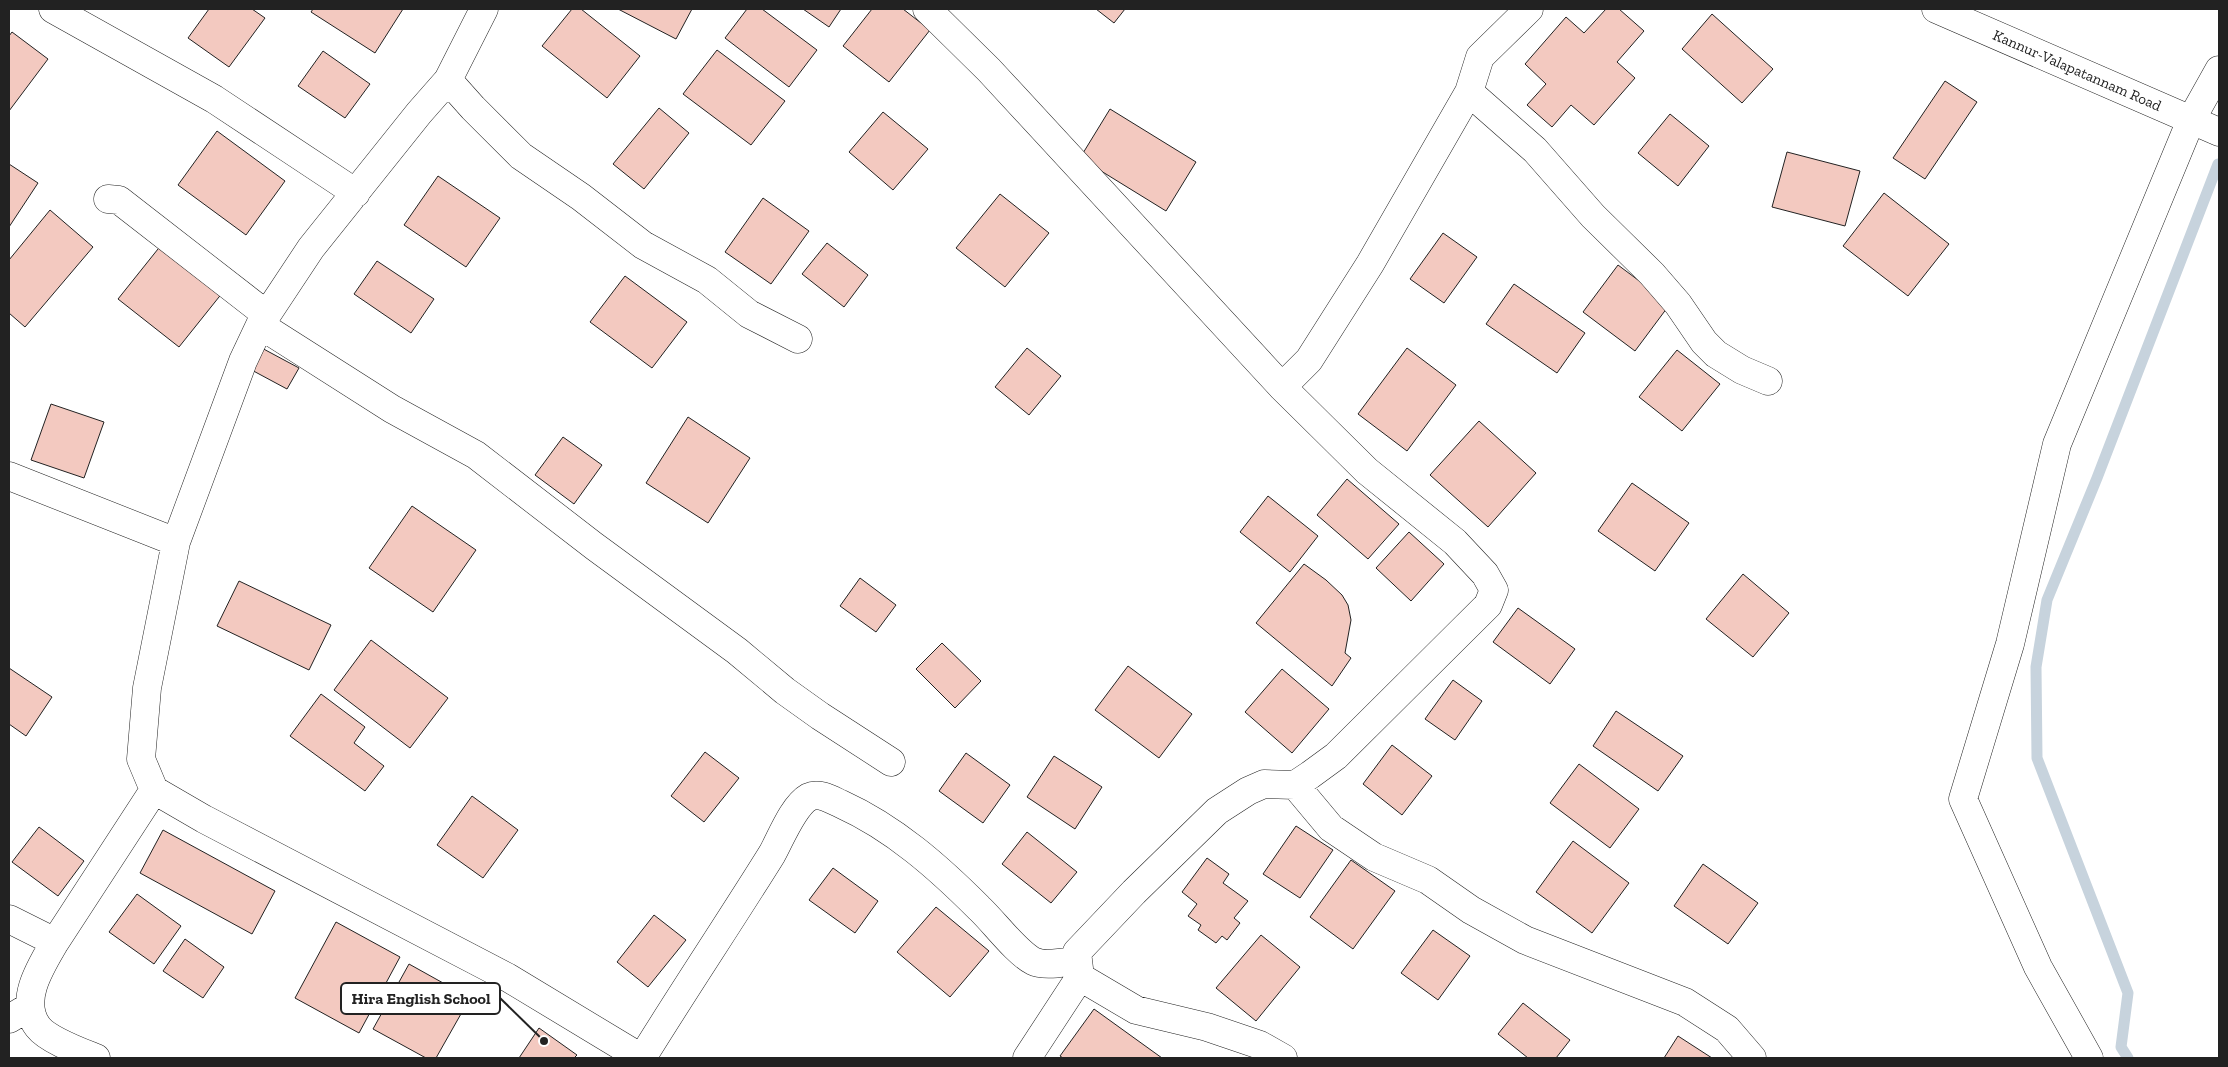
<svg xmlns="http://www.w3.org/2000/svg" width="2228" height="1067" font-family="'Zilla Slab',serif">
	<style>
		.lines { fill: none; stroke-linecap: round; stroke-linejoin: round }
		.stream { stroke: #c7d3dd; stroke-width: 11 }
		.building { fill: #f3c9c0; stroke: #222 }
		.minor-casing { stroke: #222; stroke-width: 29 }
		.secondary-casing { stroke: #222; stroke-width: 29 }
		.minor { stroke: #fff; stroke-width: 28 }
		.secondary { stroke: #fff; stroke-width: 28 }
		.labels { text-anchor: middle; stroke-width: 4; stroke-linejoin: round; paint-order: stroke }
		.street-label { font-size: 15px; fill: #222; stroke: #fff }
		.leader { fill: none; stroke: #222; stroke-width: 2 }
		.callout-dot { fill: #222; stroke: #fff; stroke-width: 2 }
		.callout { fill: #fff; stroke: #222; stroke-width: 2 }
		.callout-label { font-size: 16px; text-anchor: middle; font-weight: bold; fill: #222 }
	</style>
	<rect width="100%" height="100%" fill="#fff"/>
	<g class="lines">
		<path class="stream" d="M 2128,1058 L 2121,1047 L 2128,993 L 2037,758 L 2036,667 L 2047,600 L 2097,478 L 2218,164"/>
	</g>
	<path class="building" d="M 209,9 L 252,9 L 265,18 L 229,67 L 188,38 Z
		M 313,9 L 403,9 L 375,53 L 311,12 Z
		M 572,9 L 581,9 L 640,56 L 607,98 L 542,46 Z
		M 618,9 L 692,9 L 676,39 Z
		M 747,9 L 762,9 L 817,50 L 789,87 L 725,38 Z
		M 803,9 L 841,9 L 829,27 Z
		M 872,9 L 903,9 L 930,30 L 889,82 L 843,46 Z
		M 1096,9 L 1125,9 L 1114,23 Z
		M 1606,9 L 1619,9 L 1644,31 L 1617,62 L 1635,78 L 1594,125 L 1571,105 L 1552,127 L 1527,105 L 1546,84 L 1525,64 L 1566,17 L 1584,33 Z
		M 1712,14 L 1773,69 L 1742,103 L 1682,49 Z
		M 12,32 L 48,59 L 9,111 L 9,36 Z
		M 717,50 L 785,101 L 751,145 L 683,94 Z
		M 323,51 L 370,84 L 345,118 L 298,86 Z
		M 1945,81 L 1977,102 L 1925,179 L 1893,158 Z
		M 659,108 L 689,133 L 644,189 L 613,164 Z
		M 1110,109 L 1196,162 L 1166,211 L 1080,158 Z
		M 883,112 L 928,149 L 893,190 L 849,152 Z
		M 1670,114 L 1709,146 L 1678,186 L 1638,153 Z
		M 217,131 L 285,181 L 246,235 L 178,185 Z
		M 1787,152 L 1860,171 L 1845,226 L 1772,207 Z
		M 9,164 L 38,183 L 9,227 Z
		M 438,176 L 500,218 L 466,267 L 404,225 Z
		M 1884,193 L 1949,244 L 1908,296 L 1843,246 Z
		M 1000,194 L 1049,233 L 1005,287 L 956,248 Z
		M 763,198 L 809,231 L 771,284 L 725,252 Z
		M 50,210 L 93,247 L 25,327 L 9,313 L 9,260 Z
		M 1443,233 L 1477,257 L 1444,303 L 1410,279 Z
		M 827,243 L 868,275 L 844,307 L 802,274 Z
		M 162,244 L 223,292 L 179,347 L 118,299 Z
		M 377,261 L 434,299 L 411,333 L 354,294 Z
		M 1618,265 L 1670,304 L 1635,351 L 1583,312 Z
		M 625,276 L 687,322 L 652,368 L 590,322 Z
		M 1514,284 L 1585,333 L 1557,373 L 1486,324 Z
		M 258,346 L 299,368 L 287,389 L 246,367 Z
		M 1027,348 L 1061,376 L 1029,415 L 995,387 Z
		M 1407,348 L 1456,385 L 1407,451 L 1358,414 Z
		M 1677,350 L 1720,384 L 1682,431 L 1639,397 Z
		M 51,404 L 104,422 L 84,478 L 31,460 Z
		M 688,417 L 750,458 L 708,523 L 646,483 Z
		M 1479,421 L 1536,473 L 1488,527 L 1430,475 Z
		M 563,437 L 602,465 L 574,504 L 535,475 Z
		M 1347,479 L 1399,524 L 1368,559 L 1317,515 Z
		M 1632,483 L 1689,523 L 1655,571 L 1598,531 Z
		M 1268,496 L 1318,536 L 1290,572 L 1240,532 Z
		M 412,506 L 476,550 L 433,612 L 369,568 Z
		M 1409,532 L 1444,564 L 1411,601 L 1376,568 Z
		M 1304,564 L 1326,580 L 1342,595 L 1348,605 L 1351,620 L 1345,653 L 1351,658 L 1332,686 L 1256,623 Z
		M 1743,574 L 1789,613 L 1753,657 L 1706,619 Z
		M 860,578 L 896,605 L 876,632 L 840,606 Z
		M 239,581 L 331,625 L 309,670 L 217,626 Z
		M 1518,608 L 1575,649 L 1550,684 L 1493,642 Z
		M 371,640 L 448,698 L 410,748 L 334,690 Z
		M 942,643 L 981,681 L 955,708 L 916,669 Z
		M 1128,666 L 1192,714 L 1159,758 L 1095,710 Z
		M 9,668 L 52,697 L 26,736 L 9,724 Z
		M 1282,669 L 1329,709 L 1292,753 L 1245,712 Z
		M 1453,680 L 1482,701 L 1455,740 L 1425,719 Z
		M 321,694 L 365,727 L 354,743 L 384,766 L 365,791 L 290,736 Z
		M 1616,711 L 1683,756 L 1658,791 L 1593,746 Z
		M 1392,745 L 1432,776 L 1402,815 L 1363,784 Z
		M 705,752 L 739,778 L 704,822 L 671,796 Z
		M 966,753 L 1010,785 L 983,823 L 939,791 Z
		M 1054,756 L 1102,787 L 1075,829 L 1027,797 Z
		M 1579,764 L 1639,809 L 1610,848 L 1550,803 Z
		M 472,796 L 518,830 L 483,878 L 437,845 Z
		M 1296,826 L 1333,850 L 1300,898 L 1263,874 Z
		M 39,827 L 84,861 L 58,896 L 12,862 Z
		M 163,830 L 275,891 L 252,934 L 140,873 Z
		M 1027,832 L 1077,872 L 1051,903 L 1002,864 Z
		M 1573,841 L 1629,883 L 1592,933 L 1536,892 Z
		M 1207,858 L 1229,874 L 1223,883 L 1248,901 L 1234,918 L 1240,923 L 1227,940 L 1222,936 L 1216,943 L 1198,930 L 1201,925 L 1188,916 L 1197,904 L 1182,892 Z
		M 1351,860 L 1395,891 L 1353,949 L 1310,917 Z
		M 1703,864 L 1758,903 L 1728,944 L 1674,906 Z
		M 833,868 L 878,901 L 855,933 L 809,900 Z
		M 137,894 L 181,926 L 154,964 L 109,932 Z
		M 936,907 L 989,951 L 950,997 L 897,952 Z
		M 654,915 L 686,940 L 648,987 L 617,962 Z
		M 336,922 L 400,957 L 359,1033 L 295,998 Z
		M 1433,930 L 1470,956 L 1438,1000 L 1401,973 Z
		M 1261,935 L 1300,967 L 1256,1021 L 1216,988 Z
		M 185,939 L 224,967 L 203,998 L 163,971 Z
		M 409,964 L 470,998 L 436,1058 L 426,1058 L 373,1029 Z
		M 1523,1003 L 1570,1040 L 1556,1058 L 1528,1058 L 1498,1034 Z
		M 1094,1009 L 1162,1058 L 1063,1058 L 1060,1056 Z
		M 539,1028 L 577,1055 L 574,1058 L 519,1058 Z
		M 1678,1036 L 1712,1058 L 1664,1058 Z"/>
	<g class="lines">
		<g class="minor-casing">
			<path id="minor" d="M 53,9 L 214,99 L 356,193
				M 484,9 L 448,80 L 419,113 L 311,248 L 260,325 L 243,361 L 176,542 L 147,688 L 141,759 L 154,790 L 204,819 L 507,977 L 628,1050 L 639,1058
				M 927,9 L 989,70 L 1282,387 L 1367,471 L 1455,542 L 1485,574 L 1494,590 L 1488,605 L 1336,756 L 1310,775 L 1295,785 L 1264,784 L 1248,791 L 1217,811 L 1134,892 L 1077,952 L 1080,977 L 1027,1058
				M 448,80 L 473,108 L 521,156 L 581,197 L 643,245 L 707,280 L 749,314 L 798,339
				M 1469,92 L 1535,150 L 1593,216 L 1652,274 L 1678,304 L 1704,342 L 1716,354 L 1742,370 L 1768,381
				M 108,199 L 119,200 L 267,315
				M 260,325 L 392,409 L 476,455 L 594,546 L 737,651 L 785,691 L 820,716 L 891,762
				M 1282,387 L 1309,360 L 1370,264 L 1469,92 L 1480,57 L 1529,9
				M 9,476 L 176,542
				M 1295,785 L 1331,828 L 1374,857 L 1428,880 L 1471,910 L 1525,940 L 1685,1002 L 1727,1029 L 1752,1058
				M 9,919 L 55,942 C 41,966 18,1001 38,1027 C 48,1040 81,1052 96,1058
				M 55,942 L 154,790
				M 1080,977 L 1136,1010 L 1207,1027 L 1260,1045 L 1283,1058
				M 9,1019 L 29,1007
				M 642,1058 C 684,990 729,923 772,854 C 781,838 793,806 809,797 C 819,792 832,800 841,804 C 894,828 938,867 979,908 C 994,922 1016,952 1033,961 C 1045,967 1066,962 1078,960
				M 2089,1058 L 2038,967 L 1963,799 L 2010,644 L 2057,444 L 2191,120 L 2219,70"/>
		</g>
		<g class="secondary-casing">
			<g id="secondary">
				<path id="s1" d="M 1936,9 L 2219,132"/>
			</g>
		</g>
		<use href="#minor" class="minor"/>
		<use href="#secondary" class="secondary"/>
	</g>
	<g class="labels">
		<g class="street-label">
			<text dy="5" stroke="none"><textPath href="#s1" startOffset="154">Kannur-Valapatannam Road</textPath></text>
		</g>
	</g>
	<path class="leader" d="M544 1041L500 998"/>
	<circle class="callout-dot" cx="544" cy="1041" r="5"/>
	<rect class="callout" x="341" y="983" width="159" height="31" rx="5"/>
	<g class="callout-label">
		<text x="421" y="1004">Hira English School</text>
	</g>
	<rect width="2228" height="1067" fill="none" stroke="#222222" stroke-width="20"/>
</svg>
